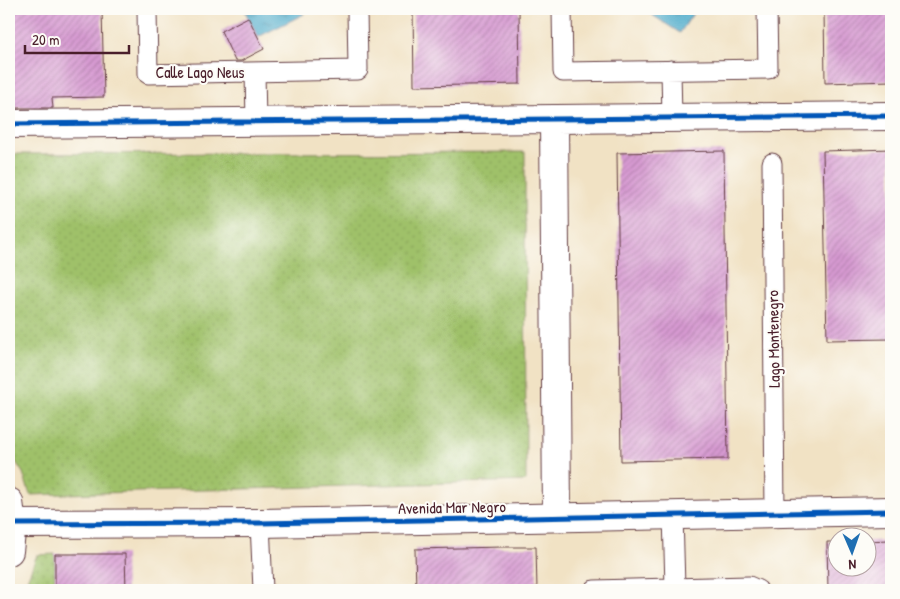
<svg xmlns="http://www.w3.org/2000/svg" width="900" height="599" font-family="'Patrick Hand',sans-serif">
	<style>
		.grass { fill: url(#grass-dots); stroke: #74704a }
		.water { fill: url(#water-ripples); stroke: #4b647a }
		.building { fill: url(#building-hatch) }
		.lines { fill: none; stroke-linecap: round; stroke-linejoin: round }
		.lane-casing { stroke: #633c42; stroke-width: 21 }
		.street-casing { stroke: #633c42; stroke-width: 30 }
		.lane { stroke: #fff; stroke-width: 19 }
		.street { stroke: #fff; stroke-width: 28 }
		.cycleway-casing { stroke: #fdfcf7; stroke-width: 8 }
		.cycleway { stroke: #0057b8; stroke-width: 5 }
		.labels { text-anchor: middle; stroke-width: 4; stroke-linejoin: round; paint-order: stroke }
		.street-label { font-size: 16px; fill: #4a1f2b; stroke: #fdfcf7 }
	</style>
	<defs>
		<pattern id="grass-dots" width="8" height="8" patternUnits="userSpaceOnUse" patternTransform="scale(1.25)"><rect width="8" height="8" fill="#9fc169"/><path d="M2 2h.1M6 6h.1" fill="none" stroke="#8aa55b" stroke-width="1.8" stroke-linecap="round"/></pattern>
		<pattern id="water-ripples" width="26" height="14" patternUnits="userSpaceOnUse" patternTransform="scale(1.25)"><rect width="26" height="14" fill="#4caaca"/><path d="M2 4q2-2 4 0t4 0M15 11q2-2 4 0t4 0" fill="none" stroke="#418aa4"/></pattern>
		<pattern id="building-hatch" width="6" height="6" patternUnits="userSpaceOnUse" patternTransform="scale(1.25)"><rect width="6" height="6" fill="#d79ad2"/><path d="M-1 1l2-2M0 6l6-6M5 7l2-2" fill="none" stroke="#b07dab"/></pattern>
	</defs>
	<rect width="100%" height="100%" fill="#fdfcf7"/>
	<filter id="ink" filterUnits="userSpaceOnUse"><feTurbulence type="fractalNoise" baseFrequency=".02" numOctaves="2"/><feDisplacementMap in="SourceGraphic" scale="10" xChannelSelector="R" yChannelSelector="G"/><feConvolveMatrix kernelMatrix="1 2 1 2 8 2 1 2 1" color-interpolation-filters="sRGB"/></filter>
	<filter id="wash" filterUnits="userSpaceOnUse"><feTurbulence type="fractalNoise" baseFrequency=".0096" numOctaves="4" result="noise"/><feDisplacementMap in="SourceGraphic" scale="20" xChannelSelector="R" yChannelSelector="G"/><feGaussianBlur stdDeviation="1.12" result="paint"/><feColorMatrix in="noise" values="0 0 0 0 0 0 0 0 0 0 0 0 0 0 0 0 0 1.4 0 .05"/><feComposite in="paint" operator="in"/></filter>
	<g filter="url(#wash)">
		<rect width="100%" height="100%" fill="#f1e2c4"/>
		<path class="grass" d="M 525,152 L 526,481 L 30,495 L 23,473 L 9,451 L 9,154 Z
			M 55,554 L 55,590 L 23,590 L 37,555 Z"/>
		<path class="water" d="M 244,9 L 301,9 L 304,14 L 258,37 Z
			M 643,9 L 696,9 L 680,33 Z"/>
		<g id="blocks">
			<path class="building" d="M 9,9 L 102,9 L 104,97 L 52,98 L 53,108 L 9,108 Z
				M 413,9 L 519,9 L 520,84 L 414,86 Z
				M 824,9 L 891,9 L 891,81 L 825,83 Z
				M 248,17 L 264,49 L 241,61 L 235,61 L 221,31 Z
				M 891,149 L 891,339 L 827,340 L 823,151 Z
				M 724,151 L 728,459 L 621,461 L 617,153 Z
				M 888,540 L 889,590 L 828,590 L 827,542 L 838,542 L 838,566 L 868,566 L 868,541 Z
				M 502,547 L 536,547 L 537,590 L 416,590 L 415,549 Z
				M 55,554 L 125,554 L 126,590 L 55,590 Z"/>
		</g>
	</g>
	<g filter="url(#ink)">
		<use href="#blocks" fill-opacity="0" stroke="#633c42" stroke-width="1"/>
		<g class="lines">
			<g class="lane-casing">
				<path id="lane" d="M 147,9 L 148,74 L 358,70 L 357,9
					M 562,9 L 563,72 L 768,69 L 767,9
					M 671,70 L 672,118
					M 255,72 L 256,122
					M 772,163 L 775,514
					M 673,515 L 675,587
					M 260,523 L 263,590
					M 594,590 L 749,586 L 758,590"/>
			</g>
			<g class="street-casing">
				<path id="street" d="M 554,119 L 557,517
					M 9,124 L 891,116
					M 9,502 L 12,524 L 9,551
					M 12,524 L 260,523 L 891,511"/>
			</g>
			<use href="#lane" class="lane"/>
			<use href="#street" class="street"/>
			<g class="cycleway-casing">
				<path id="cycleway" d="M 9,124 L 891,116
					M 12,524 L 260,523 L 891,511"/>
			</g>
			<use href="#cycleway" class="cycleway"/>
		</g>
	</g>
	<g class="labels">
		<g class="street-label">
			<text x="200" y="78">Calle Lago Neus</text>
			<text transform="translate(773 339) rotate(-91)" y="6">Lago Montenegro</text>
			<text transform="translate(452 507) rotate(-1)" y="6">Avenida Mar Negro</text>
		</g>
	</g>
	<rect width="900" height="599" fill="none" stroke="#fdfcf7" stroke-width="30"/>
	<g transform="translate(852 552) rotate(178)"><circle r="24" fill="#fdfcf7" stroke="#b5a4a5"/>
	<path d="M0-4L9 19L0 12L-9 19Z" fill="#1f6fb2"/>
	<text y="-8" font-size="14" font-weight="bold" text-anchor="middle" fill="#4a1f2b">N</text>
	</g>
	<path d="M25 45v8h104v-8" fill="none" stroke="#4a1f2b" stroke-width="2.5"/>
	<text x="32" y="45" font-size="15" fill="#4a1f2b" stroke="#fdfcf7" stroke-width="4" paint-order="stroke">20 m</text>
</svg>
